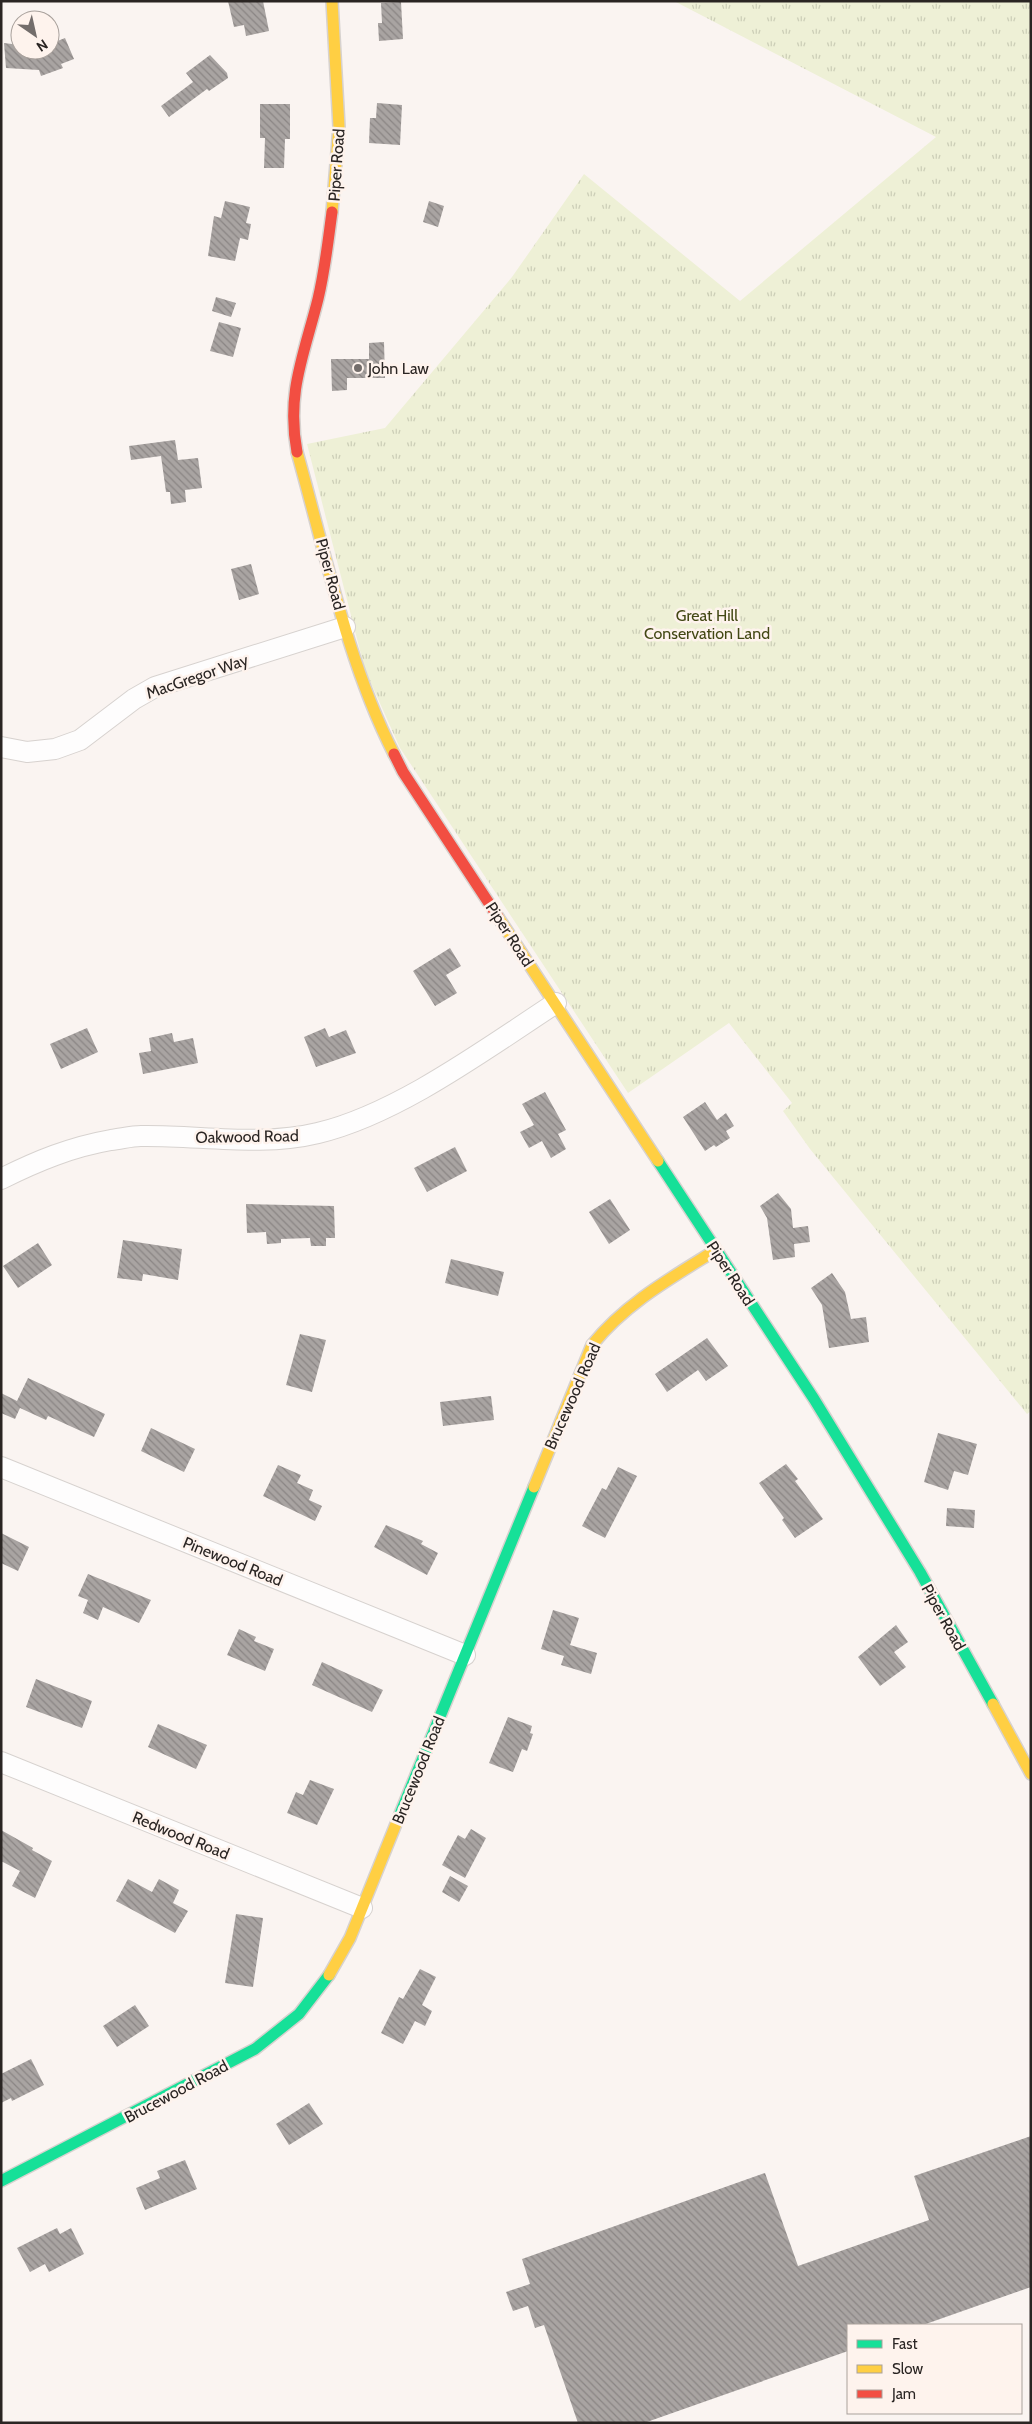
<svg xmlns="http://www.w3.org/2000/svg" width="1032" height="2424" font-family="Cabin,sans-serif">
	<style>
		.park { fill: url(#park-tufts) }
		.building { fill: url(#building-back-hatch) }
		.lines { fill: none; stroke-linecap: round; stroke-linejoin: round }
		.street-casing { stroke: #d7d2cf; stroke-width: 22 }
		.fast-casing { stroke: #d7d2cf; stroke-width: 14 }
		.slow-casing { stroke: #d7d2cf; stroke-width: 14 }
		.jam-casing { stroke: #d7d2cf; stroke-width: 14 }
		.street { stroke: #fefdfd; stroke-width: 20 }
		.fast { stroke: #16e098; stroke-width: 11 }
		.slow { stroke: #ffcf43; stroke-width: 11 }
		.jam { stroke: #f24e42; stroke-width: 11 }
		.poi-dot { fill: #736d6b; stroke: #fef3ed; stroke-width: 2 }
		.labels { text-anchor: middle; stroke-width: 5; stroke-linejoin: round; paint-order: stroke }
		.street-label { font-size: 16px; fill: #2a2523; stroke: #fef3ed }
		.poi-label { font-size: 16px; fill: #2a2523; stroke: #fef3ed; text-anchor: start }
		.park-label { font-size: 16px; fill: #434814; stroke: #fef3ed }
	</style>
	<defs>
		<pattern id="park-tufts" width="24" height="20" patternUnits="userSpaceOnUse" patternTransform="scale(1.25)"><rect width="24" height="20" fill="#eef0d6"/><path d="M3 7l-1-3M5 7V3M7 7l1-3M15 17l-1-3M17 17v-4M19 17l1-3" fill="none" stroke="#ccceb7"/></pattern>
		<pattern id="building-back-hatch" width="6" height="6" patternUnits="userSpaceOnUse" patternTransform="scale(1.25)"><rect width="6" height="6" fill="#a9a4a2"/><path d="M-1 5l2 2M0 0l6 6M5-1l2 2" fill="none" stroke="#8a8584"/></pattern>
	</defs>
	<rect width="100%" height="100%" fill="#faf4f1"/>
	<path class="park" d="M 674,1 L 1031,1 L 1031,1411 L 1027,1414 L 810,1149 L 783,1111 L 792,1103 L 729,1023 L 628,1093 L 400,748 L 365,670 L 307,444 L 385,428 L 512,277 L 584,174 L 740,301 L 936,137 Z"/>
	<path class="building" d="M 228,1 L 263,1 L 269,31 L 246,36 L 244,25 L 234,27 Z
		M 401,2 L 403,39 L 379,41 L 378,23 L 382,23 L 381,3 Z
		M 65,38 L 74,59 L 61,64 L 63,68 L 41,76 L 39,70 L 6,68 L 4,43 L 20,45 L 20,50 L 50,50 L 50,44 Z
		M 210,55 L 227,73 L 228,78 L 209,91 L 207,89 L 169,117 L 161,106 L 193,82 L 186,73 Z
		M 377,103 L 402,105 L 400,145 L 369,143 L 370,118 L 376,118 Z
		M 260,104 L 290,104 L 290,139 L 285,139 L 284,168 L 264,168 L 265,138 L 260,138 Z
		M 225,201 L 250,207 L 246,223 L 251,224 L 248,240 L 240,238 L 235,261 L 208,256 L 214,216 L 221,218 Z
		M 429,201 L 444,206 L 438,227 L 423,222 Z
		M 216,297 L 236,303 L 231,317 L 212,311 Z
		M 219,322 L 241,328 L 233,357 L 210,351 Z
		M 384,342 L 385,378 L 347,378 L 347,390 L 332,391 L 331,359 L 369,359 L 369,343 Z
		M 175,440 L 178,460 L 198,458 L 202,488 L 185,490 L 186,502 L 171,504 L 170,492 L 166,492 L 161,456 L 131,460 L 129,446 Z
		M 251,564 L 259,594 L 239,600 L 231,569 Z
		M 450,948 L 461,966 L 446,975 L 457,993 L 435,1006 L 413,971 Z
		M 87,1028 L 98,1052 L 61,1069 L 50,1044 Z
		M 325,1028 L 329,1037 L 346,1030 L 356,1053 L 316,1067 L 304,1037 Z
		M 172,1033 L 174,1042 L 193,1038 L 198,1063 L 143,1074 L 139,1053 L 151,1051 L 149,1038 Z
		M 545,1092 L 566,1130 L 558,1134 L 566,1149 L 551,1158 L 542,1141 L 529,1148 L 520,1132 L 534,1125 L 522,1104 Z
		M 705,1102 L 717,1120 L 726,1113 L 734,1126 L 726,1131 L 730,1138 L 716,1147 L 714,1145 L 705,1151 L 683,1117 Z
		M 455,1147 L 467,1171 L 427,1192 L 414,1168 Z
		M 778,1193 L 791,1209 L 793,1228 L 808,1226 L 810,1242 L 794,1244 L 795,1257 L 773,1260 L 767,1218 L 760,1206 Z
		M 610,1199 L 630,1230 L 609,1244 L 589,1212 Z
		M 246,1204 L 334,1206 L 335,1238 L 326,1238 L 326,1246 L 311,1246 L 310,1238 L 281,1239 L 281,1243 L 267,1244 L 266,1232 L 247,1233 Z
		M 123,1240 L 182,1249 L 178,1280 L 143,1274 L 142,1281 L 117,1278 Z
		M 38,1243 L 52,1265 L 18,1288 L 3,1266 Z
		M 451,1259 L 504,1272 L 498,1296 L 445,1283 Z
		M 832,1273 L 845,1292 L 851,1319 L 866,1317 L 869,1342 L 829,1348 L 822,1305 L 811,1288 Z
		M 300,1334 L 326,1340 L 312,1392 L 286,1385 Z
		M 707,1338 L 728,1366 L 706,1381 L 698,1370 L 667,1392 L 655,1374 Z
		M 28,1378 L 105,1414 L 94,1437 L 48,1416 L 46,1420 L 20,1408 L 15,1419 L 1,1413 L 1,1393 L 17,1401 Z
		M 491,1396 L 494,1420 L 443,1426 L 440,1402 Z
		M 151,1428 L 195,1449 L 184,1472 L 141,1451 Z
		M 938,1433 L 977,1444 L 968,1475 L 954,1471 L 948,1490 L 924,1482 Z
		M 786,1464 L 798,1479 L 795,1481 L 823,1519 L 795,1538 L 782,1520 L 784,1518 L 759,1483 Z
		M 278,1465 L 301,1475 L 297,1483 L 313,1490 L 309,1500 L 322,1506 L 315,1521 L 263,1496 Z
		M 618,1467 L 637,1476 L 605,1538 L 582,1526 L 602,1488 L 606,1490 Z
		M 947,1508 L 975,1510 L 974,1528 L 946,1526 Z
		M 386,1525 L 423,1541 L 421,1544 L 438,1553 L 427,1575 L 374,1547 Z
		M 1,1533 L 29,1547 L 18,1571 L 1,1563 Z
		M 88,1574 L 151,1600 L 139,1623 L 103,1607 L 98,1620 L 83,1613 L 88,1600 L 78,1596 Z
		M 553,1610 L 579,1618 L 570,1645 L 597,1653 L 591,1674 L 561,1665 L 564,1656 L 541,1649 Z
		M 896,1625 L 908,1642 L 894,1652 L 906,1667 L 880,1686 L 858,1657 Z
		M 239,1629 L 256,1637 L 254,1641 L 274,1649 L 265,1671 L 227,1655 Z
		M 322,1662 L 383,1690 L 372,1712 L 312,1685 Z
		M 36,1679 L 92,1701 L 82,1728 L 26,1707 Z
		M 508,1717 L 532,1726 L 530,1733 L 533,1734 L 527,1751 L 522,1749 L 513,1772 L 489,1763 Z
		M 158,1724 L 207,1745 L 196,1769 L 148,1747 Z
		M 310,1780 L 334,1789 L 317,1825 L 287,1813 L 296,1792 L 303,1795 Z
		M 471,1829 L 486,1838 L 465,1878 L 442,1865 L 458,1835 L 465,1839 Z
		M 1,1830 L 33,1848 L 32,1850 L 52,1861 L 35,1898 L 12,1886 L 20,1871 L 1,1861 Z
		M 450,1876 L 468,1886 L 459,1902 L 442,1892 Z
		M 128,1879 L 152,1892 L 159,1879 L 179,1890 L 173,1903 L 188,1911 L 175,1933 L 116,1901 Z
		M 236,1914 L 263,1918 L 253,1987 L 225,1983 Z
		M 420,1969 L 436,1977 L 422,2005 L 432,2011 L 425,2026 L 415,2021 L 403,2044 L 381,2033 L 399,1997 L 403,1999 Z
		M 135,2005 L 149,2026 L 117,2047 L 103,2026 Z
		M 31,2059 L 44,2085 L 12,2101 L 11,2098 L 1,2103 L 1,2074 Z
		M 309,2103 L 323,2124 L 289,2145 L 276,2124 Z
		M 1031,2136 L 1031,2287 L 923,2325 L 848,2325 L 848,2351 L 644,2423 L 578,2423 L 544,2325 L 535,2328 L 528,2306 L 513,2311 L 506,2292 L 530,2284 L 522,2259 L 765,2173 L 798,2266 L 929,2220 L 914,2176 Z
		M 185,2160 L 197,2189 L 145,2210 L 136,2188 L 160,2178 L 157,2171 Z
		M 57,2228 L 60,2234 L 71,2228 L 84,2254 L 49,2272 L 45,2264 L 30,2272 L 17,2248 Z"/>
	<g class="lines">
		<g class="street-casing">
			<path id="street" d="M 1,747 L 27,752 L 55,749 L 80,740 L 134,699 L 155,687 L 345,627
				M 1,1179 C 37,1161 71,1147 111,1140 C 121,1139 131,1136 141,1136 C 199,1135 261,1147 318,1133 C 398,1114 487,1048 556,1003
				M 1,1467 L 465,1655
				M 1,1762 L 362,1908"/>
		</g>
		<g class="fast-casing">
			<path id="fast" d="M 658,1161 L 814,1399 L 920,1572 L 993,1704
				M 398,1819 L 534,1487
				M 1,2181 L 255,2049 L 299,2014 L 329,1975"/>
		</g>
		<g class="slow-casing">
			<path id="slow" d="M 332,212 L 339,127 L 332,1
				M 297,452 C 325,551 347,662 394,754
				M 498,917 L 658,1161
				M 534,1487 L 592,1345 C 626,1303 671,1278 716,1250
				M 993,1704 L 1031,1774
				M 329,1975 L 350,1938 L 398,1819"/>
		</g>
		<g class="jam-casing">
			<path id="jam" d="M 297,452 C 286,393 304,355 318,299 C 325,270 328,241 332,212
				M 394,754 L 403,772 L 498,917"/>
		</g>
		<use href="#street" class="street"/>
		<use href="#fast" class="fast"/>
		<use href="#slow" class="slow"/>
		<use href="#jam" class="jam"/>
	</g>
	<circle class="poi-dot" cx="358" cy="368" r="5"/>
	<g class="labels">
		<g class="street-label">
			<text transform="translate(336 165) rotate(-86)" y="6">Piper Road</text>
			<text transform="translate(331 574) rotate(75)" y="6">Piper Road</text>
			<text transform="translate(197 676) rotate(-19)" y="6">MacGregor Way</text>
			<text transform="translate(510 934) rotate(57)" y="6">Piper Road</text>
			<text transform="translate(247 1136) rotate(-1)" y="6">Oakwood Road</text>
			<text transform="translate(731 1273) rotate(57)" y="6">Piper Road</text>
			<text transform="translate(572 1396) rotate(-66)" y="6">Brucewood Road</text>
			<text transform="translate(233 1561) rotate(22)" y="6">Pinewood Road</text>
			<text transform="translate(944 1617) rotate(61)" y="6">Piper Road</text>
			<text transform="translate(418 1770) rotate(-68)" y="6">Brucewood Road</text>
			<text transform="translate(181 1835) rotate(22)" y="6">Redwood Road</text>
			<text transform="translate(176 2091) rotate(-28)" y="6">Brucewood Road</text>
		</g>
		<g class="poi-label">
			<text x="368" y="374">John Law</text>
		</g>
		<g class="park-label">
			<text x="707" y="621">Great Hill<tspan x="707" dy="18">Conservation Land</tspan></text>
		</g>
	</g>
	<rect width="1032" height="2424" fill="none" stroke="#2a2523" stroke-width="5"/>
	<rect x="847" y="2324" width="175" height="90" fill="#fef3ed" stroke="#a9a19c"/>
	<rect x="857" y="2340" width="25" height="8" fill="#16e098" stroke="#a9a19c"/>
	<text x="892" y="2349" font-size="15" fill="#2a2523">Fast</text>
	<rect x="857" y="2365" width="25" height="8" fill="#ffcf43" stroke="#a9a19c"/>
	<text x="892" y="2374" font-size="15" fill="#2a2523">Slow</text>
	<rect x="857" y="2390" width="25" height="8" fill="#f24e42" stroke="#a9a19c"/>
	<text x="892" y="2399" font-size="15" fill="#2a2523">Jam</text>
	<g transform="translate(35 35) rotate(146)"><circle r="24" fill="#fef3ed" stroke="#a9a19c"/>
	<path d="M0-4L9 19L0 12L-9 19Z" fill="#736d6b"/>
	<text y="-8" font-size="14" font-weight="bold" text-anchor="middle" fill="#2a2523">N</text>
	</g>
</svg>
